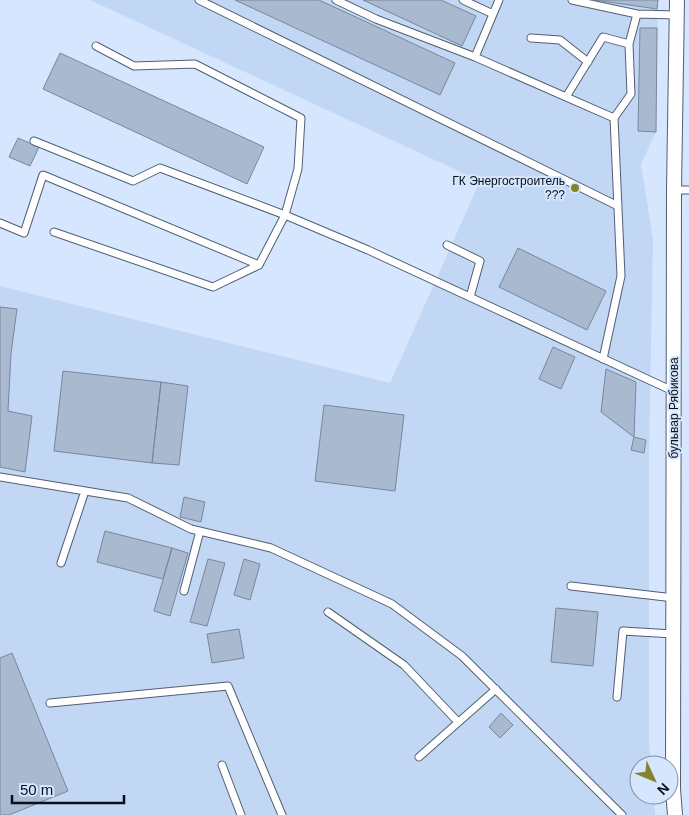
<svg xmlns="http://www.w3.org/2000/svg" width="689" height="815" font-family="Helvetica,sans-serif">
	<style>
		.built { fill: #c2d7f4 }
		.building { fill: #a9b9d0; stroke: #77879d }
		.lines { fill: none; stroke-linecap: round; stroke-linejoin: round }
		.lane-casing { stroke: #515f74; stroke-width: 9 }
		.street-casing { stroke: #515f74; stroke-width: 16 }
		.lane { stroke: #fff; stroke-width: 7 }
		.street { stroke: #fff; stroke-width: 14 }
		.poi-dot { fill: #85822b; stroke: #d5e6fe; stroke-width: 2 }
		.labels { text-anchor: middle; stroke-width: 4; stroke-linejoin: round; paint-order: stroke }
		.poi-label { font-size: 12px; fill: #0a1018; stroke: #d5e6fe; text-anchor: end }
		.street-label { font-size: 12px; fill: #0a1018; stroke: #d5e6fe }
	</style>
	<rect width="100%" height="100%" fill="#d5e6fe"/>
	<path class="built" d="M 90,0 L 658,0 L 656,132 L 641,164 L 653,240 L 649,452 L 649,740 L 651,765 L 639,765 L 639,795 L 654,795 L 655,815 L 0,815 L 0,286 L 390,383 L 480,181 Z"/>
	<path class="building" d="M 235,0 L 319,0 L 455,63 L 440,95 Z
		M 363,0 L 441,0 L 476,16 L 462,46 Z
		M 595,0 L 658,0 L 657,9 Z
		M 640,28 L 657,28 L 656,132 L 638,131 Z
		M 60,53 L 264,147 L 247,184 L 43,89 Z
		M 18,138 L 39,147 L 30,166 L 9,157 Z
		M 518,248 L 606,291 L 587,330 L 499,287 Z
		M 0,307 L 17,309 L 11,353 L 8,411 L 32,416 L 25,472 L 0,467 Z
		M 553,347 L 575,357 L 561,389 L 539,379 Z
		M 606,369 L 636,382 L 634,437 L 601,412 Z
		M 63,371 L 161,382 L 152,463 L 54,451 Z
		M 161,382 L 188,386 L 179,465 L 152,463 Z
		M 324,405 L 404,415 L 395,491 L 315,481 Z
		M 634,437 L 646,440 L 644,453 L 631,450 Z
		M 184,497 L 205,502 L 201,522 L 180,517 Z
		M 105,531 L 172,548 L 163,579 L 97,562 Z
		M 172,548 L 188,553 L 170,616 L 154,611 Z
		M 208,559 L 225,563 L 207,626 L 190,622 Z
		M 244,559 L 260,564 L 250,600 L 234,595 Z
		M 556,608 L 598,612 L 593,666 L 551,662 Z
		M 239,629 L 244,658 L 212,663 L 207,634 Z
		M 12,653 L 68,791 L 9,815 L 0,815 L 0,658 Z
		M 501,713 L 513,725 L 500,738 L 489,727 Z"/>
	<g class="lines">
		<g class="lane-casing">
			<path id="lane" d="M 199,0 L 618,206
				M 336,0 L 376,19 L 475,57 L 614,118 L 621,276 L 603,359
				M 463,0 L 493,14
				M 572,0 L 637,14 L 629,44
				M 637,14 L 677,15
				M 531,38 L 560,40 L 588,62
				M 475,57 L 499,0
				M 566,97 L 603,37 L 629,44 L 631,94 L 614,118
				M 34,141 L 133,181 L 160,168 L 285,215 L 368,250 L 673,391
				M 674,190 L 689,190
				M 0,223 L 24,233 L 43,175 L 259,265
				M 54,232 L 213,287 L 259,265 L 285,215 L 298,169 L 301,118 L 195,64 L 134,66 L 96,46
				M 447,245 L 480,261 L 470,297
				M 0,477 L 128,498 L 191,529 L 271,548 L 392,604 L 462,656 L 622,815
				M 61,563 L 85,491
				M 571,586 L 674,598
				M 184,591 L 200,531
				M 328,612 L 404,665 L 458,722
				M 617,697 L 623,631 L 673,634
				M 50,703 L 228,686 L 282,815
				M 419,757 L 496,689
				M 222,765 L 241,815"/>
		</g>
		<g class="street-casing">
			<path id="street" d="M 675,815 L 673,789 L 674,190 L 677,0"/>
		</g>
		<use href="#lane" class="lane"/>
		<use href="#street" class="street"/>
	</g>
	<circle class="poi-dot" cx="575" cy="188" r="5"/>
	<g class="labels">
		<g class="poi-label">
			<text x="565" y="185">ГК Энергостроитель<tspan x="565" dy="14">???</tspan></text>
		</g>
		<g class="street-label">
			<text transform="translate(674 408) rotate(-90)" y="4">бульвар Рябикова</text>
		</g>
	</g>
	<g transform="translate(654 780) rotate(134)"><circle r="24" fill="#d5e6fe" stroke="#8490a2"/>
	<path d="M0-4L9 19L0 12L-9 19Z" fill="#85822b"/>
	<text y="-8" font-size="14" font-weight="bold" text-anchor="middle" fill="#0a1018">N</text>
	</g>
	<path d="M12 795v8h112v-8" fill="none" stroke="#0a1018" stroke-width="2.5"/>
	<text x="20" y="795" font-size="15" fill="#0a1018" stroke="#d5e6fe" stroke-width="4" paint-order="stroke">50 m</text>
</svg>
